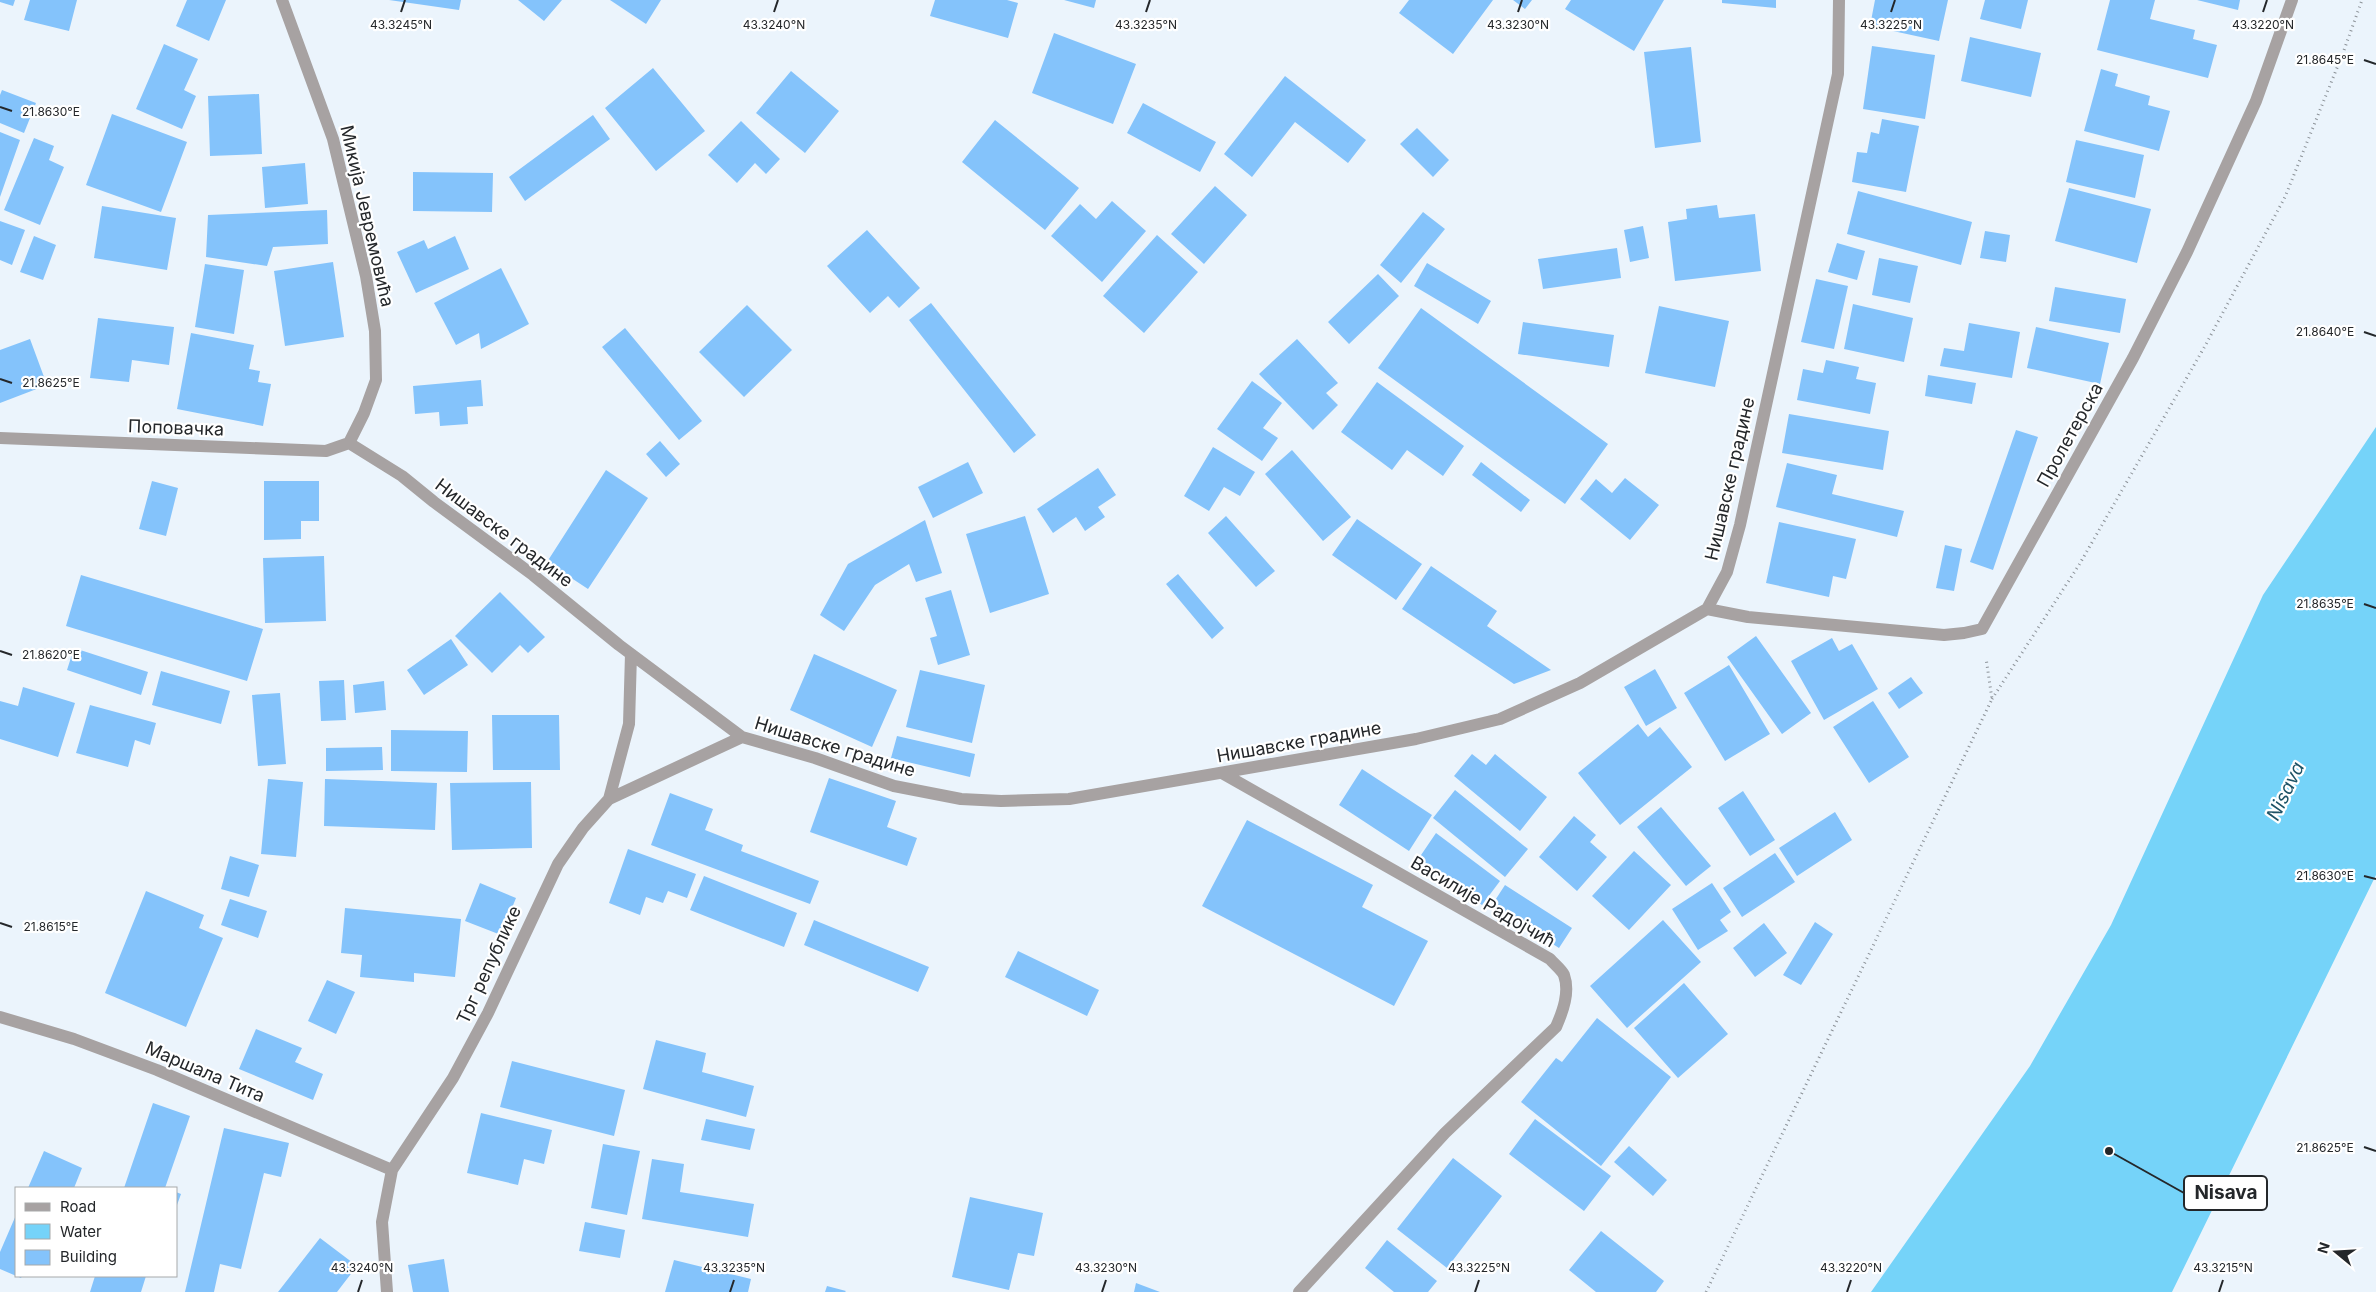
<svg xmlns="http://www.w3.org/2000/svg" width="2376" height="1292" font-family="Inter,sans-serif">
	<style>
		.water { fill: #75d3f9 }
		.building { fill: #84c3fb }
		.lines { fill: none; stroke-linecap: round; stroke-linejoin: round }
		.path { stroke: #8c9298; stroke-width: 3; stroke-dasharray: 1 4; stroke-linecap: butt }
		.minor { stroke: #a7a2a2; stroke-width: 12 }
		.ticks { fill: none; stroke: #24272a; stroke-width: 2 }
		.labels { text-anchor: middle; stroke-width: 4.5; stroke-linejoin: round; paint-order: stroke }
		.street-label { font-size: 18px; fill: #24272a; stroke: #fff }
		.water-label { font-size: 19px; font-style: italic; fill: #1e5366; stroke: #fff }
		.ticks-label { font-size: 12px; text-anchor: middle; fill: #24272a; stroke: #fff; stroke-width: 4.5; stroke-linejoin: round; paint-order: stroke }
		.leader { fill: none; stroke: #24272a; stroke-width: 2 }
		.callout-dot { fill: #24272a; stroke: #fff; stroke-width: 2 }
		.callout { fill: #fff; stroke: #24272a; stroke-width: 2 }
		.callout-label { font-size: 19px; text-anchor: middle; font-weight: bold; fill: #24272a }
	</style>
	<rect width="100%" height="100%" fill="#ebf4fc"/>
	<path class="water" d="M 2376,427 L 2376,875 L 2172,1292 L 1871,1292 L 2030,1066 L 2111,925 L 2263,595 Z"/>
	<path class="building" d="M 0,0 L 15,0 L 13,6 L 0,2 Z
		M 30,0 L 77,0 L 69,31 L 24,20 Z
		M 187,0 L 226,0 L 209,41 L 176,26 Z
		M 389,0 L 461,0 L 459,10 Z
		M 518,0 L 562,0 L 544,21 Z
		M 610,0 L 661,0 L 646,24 Z
		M 935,0 L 1007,0 L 1018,3 L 1008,38 L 930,16 Z
		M 1064,0 L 1096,0 L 1094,8 Z
		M 1409,0 L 1493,0 L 1453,54 L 1399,13 Z
		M 1513,0 L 1532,0 L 1525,9 Z
		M 1571,0 L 1664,0 L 1634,51 L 1565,9 Z
		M 1722,0 L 1776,0 L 1776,8 L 1722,3 Z
		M 1875,0 L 1948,0 L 1939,41 L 1870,26 Z
		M 1985,0 L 2028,0 L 2021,29 L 1980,19 Z
		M 2110,0 L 2155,0 L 2150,19 L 2195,30 L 2193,39 L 2217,45 L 2208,78 L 2097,50 Z
		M 2197,0 L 2240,0 L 2238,10 Z
		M 1054,33 L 1136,64 L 1113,124 L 1032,93 Z
		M 1970,37 L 2041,53 L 2031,97 L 1961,81 Z
		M 164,44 L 198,59 L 184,90 L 196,96 L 182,129 L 136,109 Z
		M 1872,46 L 1935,55 L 1925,119 L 1863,109 Z
		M 1691,47 L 1701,142 L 1655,148 L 1644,52 Z
		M 653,68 L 705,131 L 656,171 L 605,108 Z
		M 2101,69 L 2118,74 L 2115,86 L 2150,96 L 2148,105 L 2170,111 L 2159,151 L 2084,131 Z
		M 791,71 L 839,111 L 805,153 L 756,113 Z
		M 1285,76 L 1366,140 L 1348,163 L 1295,122 L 1252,177 L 1224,154 Z
		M 2,90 L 36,103 L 24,133 L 0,123 L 0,95 Z
		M 259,94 L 262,154 L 210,156 L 208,96 Z
		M 1143,103 L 1216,142 L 1200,172 L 1127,133 Z
		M 112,114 L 187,142 L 161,212 L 86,185 Z
		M 593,115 L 610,139 L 525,201 L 509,177 Z
		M 1882,119 L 1919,126 L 1906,192 L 1852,182 L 1857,152 L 1867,153 L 1871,132 L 1879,134 Z
		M 995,120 L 1079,188 L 1045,230 L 962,162 Z
		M 741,121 L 780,159 L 766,174 L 755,163 L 737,183 L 708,155 Z
		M 1417,128 L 1449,160 L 1433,177 L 1400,144 Z
		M 0,132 L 20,140 L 0,197 Z
		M 34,138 L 54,146 L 49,160 L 64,167 L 40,225 L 4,210 Z
		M 2076,140 L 2144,155 L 2135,198 L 2066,182 Z
		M 305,163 L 308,204 L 265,208 L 262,167 Z
		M 413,172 L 493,173 L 492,212 L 413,211 Z
		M 1215,186 L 1247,215 L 1204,264 L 1171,234 Z
		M 2069,188 L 2151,209 L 2137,263 L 2055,241 Z
		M 1858,191 L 1972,222 L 1961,265 L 1847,234 Z
		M 1112,201 L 1146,231 L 1102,282 L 1051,236 L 1080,204 L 1096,219 Z
		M 1717,205 L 1719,218 L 1755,214 L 1761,271 L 1675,281 L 1668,222 L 1687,219 L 1686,209 Z
		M 102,206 L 176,218 L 167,270 L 94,258 Z
		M 327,210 L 328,244 L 273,247 L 267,266 L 206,257 L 208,215 Z
		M 1423,212 L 1445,229 L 1401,283 L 1380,265 Z
		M 0,221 L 25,230 L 12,265 L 0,260 Z
		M 1643,226 L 1649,258 L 1630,262 L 1624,230 Z
		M 867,230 L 920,288 L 899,308 L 888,296 L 870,313 L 827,266 Z
		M 1985,231 L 2010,235 L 2006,262 L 1980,258 Z
		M 1157,235 L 1198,272 L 1144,333 L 1103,296 Z
		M 34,236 L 56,245 L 43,280 L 20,272 Z
		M 455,236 L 469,269 L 416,293 L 397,252 L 424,240 L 428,249 Z
		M 1837,243 L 1865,251 L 1857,280 L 1828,272 Z
		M 1617,248 L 1621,278 L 1543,289 L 1538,259 Z
		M 1879,258 L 1918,266 L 1910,303 L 1872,295 Z
		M 333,262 L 344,337 L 285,346 L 274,271 Z
		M 1427,263 L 1491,301 L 1478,324 L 1414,286 Z
		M 205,264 L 244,270 L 234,334 L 195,327 Z
		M 501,268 L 529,324 L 481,349 L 479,333 L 456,345 L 434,303 Z
		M 1378,274 L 1399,296 L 1349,344 L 1328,322 Z
		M 1816,279 L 1848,286 L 1834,349 L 1801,342 Z
		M 2055,287 L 2126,299 L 2120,333 L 2049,321 Z
		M 931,303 L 1036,435 L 1014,453 L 909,320 Z
		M 1853,304 L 1913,318 L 1904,362 L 1844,349 Z
		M 747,305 L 792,350 L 744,397 L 699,352 Z
		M 1659,306 L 1729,321 L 1715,387 L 1645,373 Z
		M 1421,308 L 1608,444 L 1565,504 L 1378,368 Z
		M 98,318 L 174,327 L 169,365 L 132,360 L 129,382 L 90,378 Z
		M 1523,322 L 1614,335 L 1609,367 L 1518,354 Z
		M 1969,323 L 2020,332 L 2012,378 L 1940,366 L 1944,348 L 1964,351 Z
		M 2036,327 L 2109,343 L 2100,384 L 2027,368 Z
		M 625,328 L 702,421 L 679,440 L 602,347 Z
		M 191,333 L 254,345 L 249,369 L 260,371 L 258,382 L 271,384 L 263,426 L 177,409 Z
		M 30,339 L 47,385 L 0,403 L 0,350 Z
		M 1297,339 L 1338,383 L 1326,393 L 1338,405 L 1313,430 L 1259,374 Z
		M 1826,360 L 1859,367 L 1856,379 L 1876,383 L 1870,414 L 1797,400 L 1803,369 L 1823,373 Z
		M 1928,375 L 1976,383 L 1972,404 L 1925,396 Z
		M 481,380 L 483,406 L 467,407 L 468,424 L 440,426 L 439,412 L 415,414 L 413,386 Z
		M 1252,381 L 1282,403 L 1263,428 L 1278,438 L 1262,461 L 1217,429 Z
		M 1377,382 L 1464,446 L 1443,476 L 1407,450 L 1392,470 L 1341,432 Z
		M 1789,414 L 1889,431 L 1883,470 L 1782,453 Z
		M 2016,430 L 2038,437 L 1993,570 L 1970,562 Z
		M 660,441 L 680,464 L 666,477 L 646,454 Z
		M 1213,447 L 1255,472 L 1240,496 L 1224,487 L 1209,511 L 1184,496 Z
		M 1292,450 L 1351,517 L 1323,541 L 1265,474 Z
		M 968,462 L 983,493 L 933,518 L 918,487 Z
		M 1481,462 L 1530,500 L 1521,512 L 1472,475 Z
		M 1787,463 L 1837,475 L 1832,494 L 1904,511 L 1897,537 L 1776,507 Z
		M 1098,468 L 1116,495 L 1098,507 L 1105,517 L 1085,531 L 1076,517 L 1053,533 L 1037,509 Z
		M 606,470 L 648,498 L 588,589 L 547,562 Z
		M 1625,478 L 1659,505 L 1630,540 L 1580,499 L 1596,479 L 1612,493 Z
		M 152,481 L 178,488 L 166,536 L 139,529 Z
		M 264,481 L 319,481 L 319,521 L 301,521 L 301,539 L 264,540 Z
		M 1025,516 L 1049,594 L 990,613 L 966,534 Z
		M 1226,516 L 1275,571 L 1256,587 L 1208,533 Z
		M 1357,519 L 1422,564 L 1396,600 L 1332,555 Z
		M 925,520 L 942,573 L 916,582 L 909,564 L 875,585 L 844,631 L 820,615 L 848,564 Z
		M 1779,522 L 1856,539 L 1846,579 L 1833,576 L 1829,597 L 1766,583 Z
		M 1945,545 L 1962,549 L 1954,591 L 1936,588 Z
		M 324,556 L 326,621 L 265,623 L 263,558 Z
		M 1431,566 L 1497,611 L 1487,626 L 1551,670 L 1514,684 L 1402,609 Z
		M 1178,574 L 1224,628 L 1212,639 L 1166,584 Z
		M 81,575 L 263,629 L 247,681 L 66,626 Z
		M 951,590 L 970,655 L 938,665 L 930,638 L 937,636 L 925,598 Z
		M 500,592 L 545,637 L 528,653 L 520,645 L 492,673 L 455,636 Z
		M 1756,636 L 1811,713 L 1782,734 L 1727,657 Z
		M 1832,638 L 1839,651 L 1852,644 L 1878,689 L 1824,720 L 1791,661 Z
		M 451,639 L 468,665 L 424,695 L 407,670 Z
		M 74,648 L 148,672 L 141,695 L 67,670 Z
		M 814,654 L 897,690 L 872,747 L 790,710 Z
		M 1729,665 L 1770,734 L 1725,761 L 1684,693 Z
		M 1655,669 L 1677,708 L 1646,726 L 1624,687 Z
		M 920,670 L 985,685 L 972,743 L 906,727 Z
		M 161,671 L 230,691 L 221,724 L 152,705 Z
		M 1911,677 L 1923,693 L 1899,709 L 1888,693 Z
		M 344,680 L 346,720 L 321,721 L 319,681 Z
		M 384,681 L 386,710 L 355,713 L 353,685 Z
		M 23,687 L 75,703 L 58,757 L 0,739 L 0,701 L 18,706 Z
		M 280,693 L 286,764 L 258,766 L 252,695 Z
		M 1873,701 L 1909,757 L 1869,783 L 1833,727 Z
		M 90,705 L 156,723 L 150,745 L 135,740 L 128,767 L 76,753 Z
		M 492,715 L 559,715 L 560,770 L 493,770 Z
		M 1638,724 L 1648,737 L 1660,727 L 1692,767 L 1620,825 L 1578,773 Z
		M 391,730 L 468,731 L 467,772 L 391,771 Z
		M 897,736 L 975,754 L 970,777 L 891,758 Z
		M 382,747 L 383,770 L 326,771 L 326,748 Z
		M 1472,754 L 1486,765 L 1495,754 L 1547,797 L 1520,831 L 1454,776 Z
		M 1362,769 L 1432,815 L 1409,851 L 1339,805 Z
		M 829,778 L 896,801 L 887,827 L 917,838 L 907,866 L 810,832 Z
		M 268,779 L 303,782 L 296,857 L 261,854 Z
		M 325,779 L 437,783 L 435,830 L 324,826 Z
		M 531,782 L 532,848 L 452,850 L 450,783 Z
		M 1455,790 L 1528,849 L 1505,877 L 1433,818 Z
		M 1743,791 L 1775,840 L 1750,856 L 1718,808 Z
		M 670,793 L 713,809 L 705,830 L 743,845 L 741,851 L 819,881 L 810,904 L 651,845 Z
		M 1661,807 L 1711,866 L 1686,886 L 1637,827 Z
		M 1835,812 L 1852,840 L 1797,876 L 1779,848 Z
		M 1574,816 L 1596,835 L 1590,842 L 1607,857 L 1577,891 L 1539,857 Z
		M 1247,820 L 1373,885 L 1362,907 L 1428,941 L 1394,1006 L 1202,906 Z
		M 1436,833 L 1500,881 L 1482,905 L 1419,858 Z
		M 628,849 L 696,874 L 687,898 L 668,891 L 663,903 L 646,897 L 640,915 L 609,903 Z
		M 1634,851 L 1671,885 L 1629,930 L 1592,896 Z
		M 1775,853 L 1795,882 L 1742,917 L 1723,888 Z
		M 230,856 L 259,865 L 249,897 L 221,889 Z
		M 704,876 L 797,913 L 784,947 L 690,910 Z
		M 480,883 L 516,898 L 501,935 L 465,921 Z
		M 1712,883 L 1731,912 L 1720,920 L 1728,931 L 1698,950 L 1672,909 Z
		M 1505,885 L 1572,928 L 1559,948 L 1492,905 Z
		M 146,891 L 204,915 L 199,928 L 223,938 L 186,1027 L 105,993 Z
		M 230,899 L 267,911 L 258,938 L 221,925 Z
		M 345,908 L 461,919 L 455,977 L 414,973 L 414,982 L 360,977 L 362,955 L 341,953 Z
		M 814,920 L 929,967 L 918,992 L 804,945 Z
		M 1663,920 L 1701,962 L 1627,1028 L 1590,986 Z
		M 1815,922 L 1833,934 L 1801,985 L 1783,975 Z
		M 1764,923 L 1787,953 L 1755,977 L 1733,948 Z
		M 1018,951 L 1099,990 L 1087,1016 L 1005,977 Z
		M 327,980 L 355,992 L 336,1034 L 308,1021 Z
		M 1684,983 L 1728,1034 L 1678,1078 L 1634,1028 Z
		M 1597,1018 L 1671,1077 L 1601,1166 L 1521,1102 L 1556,1058 L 1562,1062 Z
		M 256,1029 L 302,1048 L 295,1062 L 323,1074 L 313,1100 L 239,1069 Z
		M 656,1040 L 706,1053 L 702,1072 L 754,1086 L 746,1117 L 643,1089 Z
		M 512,1061 L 625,1090 L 614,1136 L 500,1107 Z
		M 153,1103 L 190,1116 L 165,1188 L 124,1188 Z
		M 481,1113 L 552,1130 L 544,1164 L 524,1159 L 518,1185 L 467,1173 Z
		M 706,1119 L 755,1129 L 750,1150 L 701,1140 Z
		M 1535,1119 L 1611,1176 L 1584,1211 L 1509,1154 Z
		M 224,1128 L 289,1143 L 281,1177 L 264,1173 L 241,1269 L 220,1264 L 214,1292 L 185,1292 Z
		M 603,1144 L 640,1151 L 627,1215 L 591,1208 Z
		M 1629,1146 L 1667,1180 L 1653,1196 L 1614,1162 Z
		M 44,1151 L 82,1168 L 74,1188 L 28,1188 Z
		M 1453,1158 L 1502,1196 L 1447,1268 L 1397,1229 Z
		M 652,1159 L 684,1164 L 680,1192 L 754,1204 L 748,1237 L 642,1219 Z
		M 176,1192 L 181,1194 L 177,1205 L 176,1205 Z
		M 970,1197 L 1043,1213 L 1034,1256 L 1018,1253 L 1009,1290 L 952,1277 Z
		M 16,1215 L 16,1276 L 22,1276 L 21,1278 L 0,1269 L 0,1252 Z
		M 585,1222 L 625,1230 L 620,1258 L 579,1251 Z
		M 1601,1231 L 1664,1281 L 1656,1292 L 1596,1292 L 1569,1270 Z
		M 320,1238 L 357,1266 L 337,1292 L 278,1292 Z
		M 1387,1240 L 1437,1281 L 1428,1292 L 1394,1292 L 1365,1268 Z
		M 444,1259 L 449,1292 L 413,1292 L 408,1265 Z
		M 674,1260 L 751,1279 L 748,1292 L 665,1292 Z
		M 95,1276 L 146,1276 L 141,1292 L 90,1292 Z
		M 1136,1283 L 1160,1292 L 1134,1292 Z
		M 827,1286 L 846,1291 L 845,1292 L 825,1292 Z"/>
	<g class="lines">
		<path class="path" d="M 1992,699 L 2079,565 L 2205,346 L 2285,197 L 2343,53 L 2362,0
			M 1706,1292 L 1992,699 L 1986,658"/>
		<path class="minor" d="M 282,0 L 333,139 L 366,276 L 375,331 L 376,380 L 364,413 L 349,443
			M 0,438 L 326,451 L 349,443
			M 349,443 L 402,476 L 434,502 L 533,575 L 619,645 L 742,737 L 815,758 L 894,786 L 961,799 L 1001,801 L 1069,799 L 1416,739 L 1500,719 L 1580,683 L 1707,609 L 1727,572 L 1740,525 L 1838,74 L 1839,0
			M 1707,609 L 1748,617 L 1944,635 L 1964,633 L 1982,629 L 2133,358 L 2187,252 L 2256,101 L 2292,0
			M 1222,773 L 1550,959 C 1554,964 1561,969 1564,975 C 1570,992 1563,1011 1556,1027 L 1445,1133 L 1299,1292
			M 609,799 L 629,724 L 631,654
			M 0,1017 L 74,1039 L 157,1070 L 392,1170
			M 387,1292 L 382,1222 L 392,1170 L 453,1078 L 488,1013 L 558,864 L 583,828 L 609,799 L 742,737"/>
	</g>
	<path class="ticks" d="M 401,12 L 405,0M 774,12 L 778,0M 1146,12 L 1150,0M 1518,12 L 1522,0M 1891,12 L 1895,0M 2263,12 L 2267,0M 2364,60 L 2376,64M 0,107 L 12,111M 2364,332 L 2376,336M 0,379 L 12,383M 2364,604 L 2376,608M 0,651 L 12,655M 2364,876 L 2376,879M 0,923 L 12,927M 2364,1147 L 2376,1151M 358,1292 L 362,1280M 730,1292 L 734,1280M 1102,1292 L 1106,1280M 1475,1292 L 1479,1280M 1847,1292 L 1851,1280M 2219,1292 L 2223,1280"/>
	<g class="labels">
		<g class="street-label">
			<text transform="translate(367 216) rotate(77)" y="6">Микија Јевремовића</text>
			<text transform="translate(176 428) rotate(2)" y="6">Поповачка</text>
			<text transform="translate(2070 435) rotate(-61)" y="6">Пролетерска</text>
			<text transform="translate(1730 479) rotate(-77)" y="6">Нишавске градине</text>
			<text transform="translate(504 533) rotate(37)" y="6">Нишавске градине</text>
			<text transform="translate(1299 742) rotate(-10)" y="6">Нишавске градине</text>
			<text transform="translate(835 747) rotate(17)" y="6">Нишавске градине</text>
			<text transform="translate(1483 902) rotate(30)" y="6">Василије Радојчић</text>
			<text transform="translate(489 965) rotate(-65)" y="6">Трг републике</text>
			<text transform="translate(205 1072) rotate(23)" y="6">Маршала Тита</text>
		</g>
		<g class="water-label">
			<text transform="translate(2285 791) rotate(-64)" y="7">Nisava</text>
		</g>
	</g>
	<g class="ticks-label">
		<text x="401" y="29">43.3245°N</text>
		<text x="774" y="29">43.3240°N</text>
		<text x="1146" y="29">43.3235°N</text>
		<text x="1518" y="29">43.3230°N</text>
		<text x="1891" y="29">43.3225°N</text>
		<text x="2263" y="29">43.3220°N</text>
		<text x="2325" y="64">21.8645°E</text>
		<text x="51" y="116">21.8630°E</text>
		<text x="2325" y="336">21.8640°E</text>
		<text x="51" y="387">21.8625°E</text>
		<text x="2325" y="608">21.8635°E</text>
		<text x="51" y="659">21.8620°E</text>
		<text x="2325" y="880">21.8630°E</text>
		<text x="51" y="931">21.8615°E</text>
		<text x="2325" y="1152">21.8625°E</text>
		<text x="362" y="1272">43.3240°N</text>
		<text x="734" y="1272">43.3235°N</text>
		<text x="1106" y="1272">43.3230°N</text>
		<text x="1479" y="1272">43.3225°N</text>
		<text x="1851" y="1272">43.3220°N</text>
		<text x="2223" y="1272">43.3215°N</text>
	</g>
	<path class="leader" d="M2109 1151L2184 1193"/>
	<circle class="callout-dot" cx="2109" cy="1151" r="5"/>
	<rect class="callout" x="2184" y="1176" width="83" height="34" rx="5"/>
	<g class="callout-label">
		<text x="2226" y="1199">Nisava</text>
	</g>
	<rect x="15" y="1187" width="162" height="90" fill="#ffffff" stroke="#a7a9aa"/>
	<rect x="25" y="1203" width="25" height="8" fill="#a7a2a2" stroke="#a7a9aa"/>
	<text x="60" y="1212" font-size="15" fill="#24272a">Road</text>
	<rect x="25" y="1224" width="25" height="15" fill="#75d3f9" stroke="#a7a9aa"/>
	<text x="60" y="1237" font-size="15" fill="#24272a">Water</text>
	<rect x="25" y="1250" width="25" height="15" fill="#84c3fb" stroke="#a7a9aa"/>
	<text x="60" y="1262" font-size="15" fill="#24272a">Building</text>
	<g transform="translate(2336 1252) rotate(288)" stroke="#ffffff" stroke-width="4" paint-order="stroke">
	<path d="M0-4L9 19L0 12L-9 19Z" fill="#24272a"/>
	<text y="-8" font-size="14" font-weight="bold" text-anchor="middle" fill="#24272a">N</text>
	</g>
</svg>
